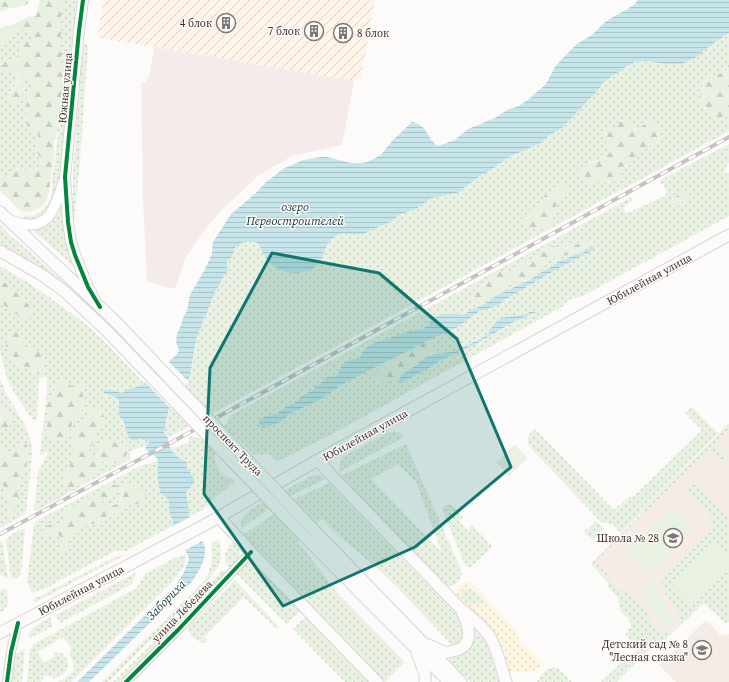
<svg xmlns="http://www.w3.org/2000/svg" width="729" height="682" font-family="'Source Serif 4',serif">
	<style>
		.commercial { fill: #f5ebeb }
		.industrial { fill: url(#industrial-furrows) }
		.built { fill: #f6ece6 }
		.green { fill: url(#green-dots); fill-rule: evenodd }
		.forest { fill: url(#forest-firs) }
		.sand { fill: url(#sand-dots); fill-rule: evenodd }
		.pitch { fill: #e9f1e2 }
		.water { fill: url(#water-rules) }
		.pier { fill: #fdfbf9 }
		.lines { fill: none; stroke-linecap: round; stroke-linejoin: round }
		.minor-casing { stroke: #d8d6d4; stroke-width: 10 }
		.tertiary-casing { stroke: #d8d6d4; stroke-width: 12 }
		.secondary-casing { stroke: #d8d6d4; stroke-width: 13 }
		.minor { stroke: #fffefe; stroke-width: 8 }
		.tertiary { stroke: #fffefe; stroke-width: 10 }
		.secondary { stroke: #fcfafa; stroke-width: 11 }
		.rail-casing { stroke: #c4c3c3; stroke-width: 4 }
		.rail { stroke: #fffaf7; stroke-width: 2.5; stroke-dasharray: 8; stroke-linecap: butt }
		.secondary-bridge-casing { stroke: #d8d6d4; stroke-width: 13; stroke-linecap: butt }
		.secondary-bridge { stroke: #fcfafa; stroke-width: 11 }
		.cycleway-casing { stroke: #fffaf7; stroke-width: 6 }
		.cycleway { stroke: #00873e; stroke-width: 4 }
		.marked { fill: #0f766e; fill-opacity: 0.2; stroke: #0f766e; stroke-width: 3; stroke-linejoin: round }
		.labels { text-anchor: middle; stroke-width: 3; stroke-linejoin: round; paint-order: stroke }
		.poi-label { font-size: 11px; fill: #363331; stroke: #fffaf7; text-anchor: end }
		.street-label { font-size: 11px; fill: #363331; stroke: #fffaf7 }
		.water-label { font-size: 12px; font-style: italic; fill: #0e3941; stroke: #fffaf7 }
	</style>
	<defs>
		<pattern id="industrial-furrows" width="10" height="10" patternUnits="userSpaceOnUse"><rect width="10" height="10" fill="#fef4e9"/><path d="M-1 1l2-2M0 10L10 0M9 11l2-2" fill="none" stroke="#dad2c8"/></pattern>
		<pattern id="green-dots" width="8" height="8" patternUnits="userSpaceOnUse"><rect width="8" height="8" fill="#e9f1e2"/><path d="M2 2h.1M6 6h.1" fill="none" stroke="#c8cfc2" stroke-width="1.8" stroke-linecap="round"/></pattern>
		<pattern id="forest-firs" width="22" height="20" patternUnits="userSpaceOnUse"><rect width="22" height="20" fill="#e9f1e2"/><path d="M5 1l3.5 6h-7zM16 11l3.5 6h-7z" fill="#c8cfc2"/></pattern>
		<pattern id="sand-dots" width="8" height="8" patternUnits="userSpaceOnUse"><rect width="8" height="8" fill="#fcf6e0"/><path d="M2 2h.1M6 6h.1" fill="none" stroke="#d9d3c1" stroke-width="1.8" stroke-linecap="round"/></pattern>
		<pattern id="water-rules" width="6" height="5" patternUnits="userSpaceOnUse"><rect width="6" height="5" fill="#c5e5eb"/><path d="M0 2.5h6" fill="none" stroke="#aac5ca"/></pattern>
	</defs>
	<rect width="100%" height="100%" fill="#fdfbf9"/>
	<path class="commercial" d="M 154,47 L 354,81 L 342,145 L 292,156 L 258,176 L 222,210 L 204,231 L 186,257 L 175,289 L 147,282 L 143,199 L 141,83 L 146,83 L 150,73 Z"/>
	<path class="industrial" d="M 103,0 L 375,0 L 361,78 L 354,81 L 154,47 L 97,38 Z"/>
	<path class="built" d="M 729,424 L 729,609 L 704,603 L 663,642 L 591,564 L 644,512 L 641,509 Z
		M 706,620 L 721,636 L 729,634 L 729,682 L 676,682 L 659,665 Z"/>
	<path class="green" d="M 63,0 L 80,0 L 60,174 L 55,199 L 48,212 L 37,219 L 24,221 L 24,216 L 35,215 L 39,213 L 48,204 L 50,201 L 52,188 L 52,178 L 55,161 L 56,148 L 58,134 L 56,134 L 61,109 L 61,86 L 63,79 L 61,57 L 61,16 Z
		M 17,30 L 26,30 L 34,32 L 33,43 L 31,45 L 28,43 L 21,45 L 17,58 L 4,71 C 16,68 19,71 17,83 C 13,88 8,94 10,101 L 22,95 L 21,91 L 23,76 L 26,77 C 31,83 28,88 27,95 C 26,99 27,103 27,107 C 27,114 24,123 29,129 C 31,130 36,131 38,132 C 39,138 37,143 37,149 C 37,154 40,158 41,163 C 36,173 27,171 18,168 L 10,176 C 6,176 4,175 0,172 L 0,52 L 3,42 L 10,38 L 13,32 Z
		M 729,33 L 729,63 L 727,66 L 726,70 L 724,72 L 710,78 L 703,82 L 702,86 L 703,89 L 701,107 C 706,108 705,109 708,112 C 711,115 717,117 721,119 L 729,115 L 729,131 L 168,438 L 164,433 L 168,416 L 174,396 L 190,376 L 190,371 L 193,364 L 197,336 L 202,321 L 206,315 L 214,294 L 224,276 L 228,270 L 227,262 L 232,257 L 236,246 C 244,242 251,239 259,244 C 262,249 264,257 268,260 C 271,264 277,269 282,271 C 293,274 312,274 319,263 C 325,256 325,242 334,237 C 346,230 351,235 363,234 L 392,221 L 399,215 L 416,209 L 432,198 L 457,193 L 480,176 L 491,170 L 509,157 L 539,144 L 550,135 L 562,128 L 598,90 L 604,82 L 627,66 L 635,62 L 647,61 L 665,64 L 681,64 L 697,57 L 707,48 ZM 622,120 L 633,127 L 638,129 C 644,124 647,120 655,123 L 659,143 C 652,145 646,146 641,152 C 638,155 636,159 633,162 C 627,168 622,165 621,176 L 610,183 L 600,180 L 588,185 L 581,180 L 579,176 L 588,163 L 598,160 L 611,153 C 610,148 603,136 603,133 C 603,130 604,129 606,127 L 616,127 L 619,122 ZM 563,185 L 566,193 C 557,197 555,207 554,217 L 541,229 L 532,227 L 528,212 L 541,204 L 553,189 Z
		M 86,43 L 88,47 L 80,161 L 74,223 L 73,223 L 73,171 L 83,45 Z
		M 729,144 L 729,163 L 728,163 L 724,174 L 729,173 L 729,216 L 583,296 C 574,297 568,300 562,307 L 338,431 L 287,457 L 277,461 L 269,454 L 266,455 L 253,454 L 234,435 C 206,439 210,473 234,480 L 234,484 L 230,485 L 228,488 L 215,498 L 203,510 L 190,516 L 188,512 L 188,503 L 186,493 L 193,484 C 193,481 193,477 192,475 C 189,470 186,472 187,464 L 185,461 C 179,460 172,454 171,447 L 178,447 L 188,442 L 190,437 L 192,436 L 201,439 C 208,437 222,430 226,423 C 228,420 228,418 231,415 L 632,197 L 632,201 L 626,205 L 623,208 L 624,212 L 628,213 L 632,211 L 665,196 L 667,193 L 663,184 L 660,183 L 662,179 ZM 683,192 L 687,198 L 682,201 L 681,203 L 674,207 L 670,205 C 670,198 678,196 683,192 ZM 593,239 L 593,242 L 588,245 L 583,250 L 569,255 L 558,256 L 547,261 L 539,267 L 533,276 L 524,281 L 518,282 L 511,282 L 507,283 L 502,289 L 494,294 L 490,298 L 482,302 L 476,302 L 472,296 C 481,286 492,279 505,275 C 508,274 511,274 514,272 L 516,264 C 523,262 529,262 535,258 C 543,254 543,246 554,246 C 559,250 563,246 569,245 C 573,244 571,246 575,245 C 581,243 587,240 593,239 ZM 594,249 L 590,252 L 557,269 L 503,301 L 497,306 L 480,311 L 475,314 L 458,327 L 427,341 L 430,341 L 433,347 L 434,352 L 431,354 L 440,352 L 452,352 L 460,349 L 488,334 L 494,324 L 505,317 L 514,316 L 533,311 L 534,313 L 517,321 L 474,345 L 440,361 L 431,367 L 416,375 L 404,382 L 399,380 L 400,377 L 398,377 L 385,381 L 377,382 L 376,372 L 381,369 L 384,363 L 370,370 L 343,384 L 318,401 L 291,413 L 282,421 L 273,425 L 268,427 L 263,428 L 261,427 L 259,422 L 261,418 L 274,414 L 284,408 L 292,404 L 297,401 L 300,397 L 313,390 L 316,386 L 321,383 L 324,379 L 327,377 L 334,377 L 338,374 L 340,368 L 342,364 L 352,359 L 358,359 L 360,357 L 362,352 L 371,345 L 410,331 L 422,329 L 427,326 L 432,319 L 439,315 L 451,313 L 462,315 L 486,303 L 499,294 L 528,281 L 541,272 L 549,268 L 558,262 L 577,254 L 580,254 Z
		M 62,201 L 75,267 L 33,231 C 36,230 39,229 42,228 C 52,223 59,212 62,201 Z
		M 0,224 L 10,235 L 72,289 L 72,291 L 49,273 L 0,245 Z
		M 0,266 L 34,286 L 86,324 L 108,345 L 144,383 C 137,388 128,388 123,393 C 116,392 110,389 103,391 L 104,394 C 107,396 113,396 116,398 C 120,401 118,408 119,413 C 121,423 128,433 134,441 C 140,439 144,439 150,442 L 150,443 L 141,447 L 130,451 L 130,458 L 129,460 L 36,511 L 34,510 L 38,472 L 48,453 L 46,451 L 42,455 L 40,454 L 46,401 L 47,380 L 46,377 L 43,377 L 39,378 L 37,420 L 33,420 L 16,396 L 10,385 L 6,375 L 0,351 ZM 17,331 L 24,347 L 32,350 L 44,366 L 42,371 L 34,373 L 18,365 L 14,361 L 10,354 L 7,350 L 6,345 L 9,332 ZM 67,382 L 69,385 L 75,387 L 80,384 L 83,389 L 82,394 L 85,399 L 82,410 L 73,420 L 71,428 L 66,435 L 60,440 L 56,442 L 49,440 L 46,430 L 49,416 L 48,403 L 57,385 ZM 88,410 L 103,423 L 99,427 L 94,441 L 90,448 L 89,456 L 91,459 L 94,459 C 100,454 97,453 99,447 C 100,442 107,438 112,441 C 114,442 116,443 117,445 L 126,444 L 126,455 L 123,459 L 108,462 L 102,461 L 101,464 L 102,467 L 98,473 L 91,475 L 83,483 L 71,489 L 63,480 L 63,475 L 68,469 L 73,459 L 73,452 L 76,447 C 75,445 73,443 73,441 C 69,431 80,420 88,416 Z
		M 0,379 L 7,395 L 26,427 L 32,445 L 32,456 L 26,512 L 24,515 L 0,528 L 0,483 L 4,486 L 10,515 L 11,515 L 15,507 L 20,479 L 28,461 L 28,448 L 16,445 L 13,450 L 10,452 L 3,450 L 0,446 L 0,419 L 1,422 L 3,408 L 0,405 L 0,397 L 1,394 L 0,392 Z
		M 692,407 L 718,433 L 640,509 L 643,511 L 621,533 L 613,525 L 601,522 L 528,445 C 527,437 529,434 535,429 L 614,510 L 630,496 L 632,498 L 702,430 L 685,413 Z
		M 729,424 L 729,430 L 715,444 L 727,456 L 721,463 L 709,450 L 595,562 C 600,567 605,571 608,576 C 612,580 613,585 617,588 C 621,590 625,591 629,593 C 632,595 635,598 638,601 C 647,610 651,626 663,632 C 667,634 671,633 674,630 C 691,616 663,599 662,584 C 661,580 664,577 666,573 L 710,531 L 711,527 L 710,514 L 686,489 L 693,482 L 729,519 L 729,537 L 727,539 L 729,541 L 729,622 L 725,623 L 704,603 L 663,642 L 660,639 L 617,682 L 601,682 L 626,658 L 629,658 L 639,648 L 626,635 L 626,633 L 630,628 L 631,624 C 629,619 625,616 621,612 C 619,608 619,603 618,599 C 616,594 611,590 608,587 L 608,583 L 591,564 L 644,512 L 641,509 Z
		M 394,431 L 400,433 L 404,437 L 339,472 L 340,462 L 342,457 L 389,432 Z
		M 406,444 L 462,572 C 462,581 453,588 444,586 L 341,476 ZM 398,464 L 416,482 L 442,553 L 371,479 Z
		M 158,460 L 158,481 L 159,484 L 158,488 L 160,493 L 166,497 L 169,501 L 170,511 L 173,521 L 172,526 L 126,551 L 120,550 L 115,551 L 46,588 L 32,593 L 27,582 L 34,524 L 36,521 L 140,466 L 151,463 ZM 127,483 C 135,483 133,485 137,490 L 139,490 L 144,497 L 143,502 L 140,504 L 130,505 L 126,507 L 121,511 L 105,517 L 102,521 L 98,523 L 83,526 L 77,534 L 69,538 L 68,540 L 68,544 L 69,551 L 68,553 L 60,552 L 62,542 L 59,535 C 51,532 48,539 42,534 L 43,530 L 45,527 L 58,526 L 63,521 L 64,515 L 69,509 L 87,500 L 105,488 L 113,496 L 103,500 L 101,502 L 102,506 C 112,507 118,505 122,496 L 121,488 Z
		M 313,475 L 320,475 L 325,479 L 278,502 L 241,529 C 239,520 245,515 251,509 L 309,477 Z
		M 329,483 L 459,616 L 463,622 L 464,640 L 453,646 L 394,584 L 370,562 L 334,532 L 322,519 L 298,542 L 324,575 L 339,595 L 405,662 L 385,682 L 243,535 L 297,498 Z
		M 448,504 L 453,506 L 463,517 L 459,521 L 467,530 L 472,525 L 491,545 L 491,548 L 471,567 L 468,567 L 465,565 L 442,509 L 444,506 Z
		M 596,521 L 604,528 L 592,540 L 584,532 Z
		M 23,529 L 25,530 L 21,574 L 18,578 L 14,579 L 11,578 L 6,539 L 17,531 Z
		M 218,540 L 220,542 L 221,559 L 218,567 L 202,589 L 108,682 L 102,682 L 202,583 C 208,575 212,566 212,556 C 212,551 211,547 212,543 Z
		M 2,541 L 8,579 L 0,574 L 0,542 Z
		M 232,542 L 233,542 C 245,552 239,559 231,568 L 229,568 C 223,557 224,552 232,542 Z
		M 126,554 L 125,555 L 38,601 L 35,602 L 34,601 L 34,599 L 113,558 Z
		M 185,555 L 186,555 C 187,564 179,574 173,581 L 71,682 L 58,682 L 70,675 L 74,670 L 74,665 L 70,655 L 71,647 L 63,637 L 37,652 L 44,663 L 55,656 L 54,652 C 69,649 76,674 54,678 C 47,675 44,675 41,682 L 27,682 L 30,649 L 34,644 L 135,589 L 138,586 L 145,574 L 176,557 Z
		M 251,562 L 255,564 L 300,611 L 287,624 L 236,573 L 247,563 Z
		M 222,570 L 229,574 L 229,576 L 122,682 L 113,682 L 206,590 Z
		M 135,573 L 136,574 L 132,584 L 60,623 L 56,615 Z
		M 235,580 L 279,627 L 277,629 L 244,597 L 204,637 L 208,641 L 204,643 C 199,642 188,635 188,629 C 188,628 189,627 189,626 Z
		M 3,589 L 6,590 C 9,601 10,606 0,613 L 0,591 Z
		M 467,589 C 473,590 480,595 483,600 L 483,602 C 473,606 459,605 462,591 Z
		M 50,617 L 53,626 L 31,638 L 29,637 L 28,634 L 33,628 Z
		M 305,617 L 369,682 L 345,682 L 293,629 Z
		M 474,628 C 489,636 494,666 499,682 L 470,682 L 449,661 L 450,658 L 454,656 L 473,632 Z
		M 25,649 L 22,682 L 12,682 L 15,655 L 17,653 Z
		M 554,667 L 558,668 L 572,682 L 537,682 C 540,675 547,668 554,667 Z"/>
	<path class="forest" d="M 0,0 L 30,0 C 26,8 17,7 9,8 C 6,9 3,10 0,12 Z
		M 40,0 L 63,0 L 61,16 L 61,57 L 63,72 L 61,93 L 61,109 L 57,126 L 56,139 L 54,141 L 54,157 L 49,192 L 47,199 L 43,206 L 40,208 L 30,212 L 24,212 L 20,210 L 13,204 L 9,199 L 3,194 L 0,191 L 0,172 L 4,175 L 10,176 L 20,167 C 22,168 24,170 26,170 C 31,172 41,169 41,162 C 41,158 38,155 37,151 C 36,144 39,138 38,132 C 36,131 32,130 30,129 C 23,123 28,114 27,107 C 27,103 26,99 27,95 C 28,88 31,83 26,77 L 23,77 L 21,99 L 16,103 L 12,104 L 9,98 C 11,92 14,88 17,84 C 23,72 14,68 4,71 C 2,65 4,63 7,59 L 14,60 L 17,58 L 21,45 L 24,39 L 28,40 L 28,43 L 31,45 L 33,42 L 34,32 L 26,30 L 17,30 L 13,32 L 10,38 L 3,42 L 0,52 L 0,28 L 12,25 L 28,17 L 36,16 Z
		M 729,63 L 729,115 C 723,118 717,121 711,115 C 708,113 707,110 705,107 C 700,107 698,106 697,101 C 698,98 702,94 703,91 C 704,88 702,85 703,82 L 710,78 L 724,72 L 726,70 L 727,66 Z
		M 627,119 L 633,127 L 637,129 L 646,123 L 651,121 C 660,125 661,134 659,143 C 652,145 645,147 640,153 C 638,156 636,160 632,163 C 630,165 626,165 624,167 C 619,172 623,177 617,180 C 611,184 608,181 602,181 C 598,181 596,183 593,184 C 585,186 579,179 577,172 C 581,163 589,165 597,161 C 602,159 606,155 611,152 C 610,148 603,136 603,133 C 603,130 604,129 606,127 L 616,127 C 619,122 621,120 627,119 Z
		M 568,184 L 569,189 C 566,193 561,195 558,200 C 553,212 555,233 534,228 C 529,226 525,224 522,219 L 528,212 L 540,204 C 544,192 556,186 568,184 Z
		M 685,190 L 688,191 L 690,193 L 689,196 L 677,206 L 672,207 C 671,206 670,205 670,204 C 670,199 681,193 685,190 Z
		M 593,239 L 594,240 L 588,245 L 583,250 L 569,255 L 558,256 L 547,261 L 539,267 L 533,276 L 528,279 L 518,282 L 511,282 L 507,283 L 502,289 L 494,294 L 490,298 L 482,302 L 474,302 C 466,294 483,287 488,282 C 491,279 493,275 497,273 C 502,270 504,273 509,274 L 514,272 L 515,267 L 516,264 C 523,262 529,262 535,258 C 542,254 544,246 554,246 C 559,250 563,246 569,245 C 575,244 569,246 575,245 C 582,243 587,239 593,239 Z
		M 0,278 C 8,287 20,293 27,303 C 30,306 32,311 31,315 C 28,326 18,316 14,312 C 12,310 9,309 6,307 C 4,305 2,302 0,300 Z
		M 14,330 L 17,331 L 24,347 C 28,349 36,349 39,351 C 44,354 45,364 43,369 C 41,372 37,373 34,373 L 16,363 L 7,350 L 6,345 L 7,341 L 9,332 Z
		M 427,341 L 430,341 L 433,346 L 435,347 L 436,349 L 431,354 L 423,358 L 418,364 L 408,370 L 400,377 C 392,377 382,385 374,380 L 373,376 L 375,373 L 381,369 L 384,363 L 416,347 Z
		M 61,381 C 71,381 68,390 80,384 L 83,386 L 82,394 L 86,402 L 82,410 L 73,420 L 71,428 L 66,435 L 60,440 L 53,443 L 51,442 L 48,438 L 46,430 L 49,416 L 47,406 L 52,393 L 55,389 L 57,385 Z
		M 0,405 C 3,407 7,408 10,411 C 15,415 12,423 9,428 L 6,429 L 4,427 C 0,420 0,414 0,405 Z
		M 90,408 L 95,408 L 98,409 L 102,413 L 105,418 L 105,421 L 98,430 L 94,441 L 90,448 L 90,457 L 91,459 L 94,459 C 100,454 97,453 99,447 C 100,442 107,438 112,441 C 114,442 116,443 118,445 L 126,444 L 127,453 C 125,458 119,465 112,463 C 108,463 107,461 103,461 L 101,464 L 102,469 L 98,473 L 89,477 L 83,483 L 71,489 L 66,487 L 63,480 L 63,475 L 68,469 L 73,459 L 73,452 L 76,447 L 71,438 C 73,429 80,420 88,416 L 88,410 Z
		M 22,442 L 25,442 L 28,448 L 28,461 L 20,479 L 18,488 L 18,498 L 14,510 L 11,515 L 10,515 L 4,486 L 0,483 L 0,446 L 3,450 L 10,452 L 13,450 L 16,445 Z
		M 127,483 C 134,482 133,486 137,490 C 142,490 145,491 147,495 L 144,497 L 142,504 L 130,505 L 126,507 L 121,511 L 105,517 L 101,522 L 98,523 L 83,526 L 77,534 L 69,538 L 68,540 L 68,544 L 69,551 L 68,553 L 60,552 L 58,549 L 62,542 L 59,535 C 51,532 48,539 42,534 L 43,530 C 49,523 50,525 58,526 L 63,521 L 64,515 L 66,512 L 71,508 L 87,500 L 109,485 L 116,485 L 117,486 C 117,490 116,493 113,496 C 107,499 100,498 102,506 C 110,507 120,506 122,497 C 123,494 122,490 122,487 L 123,484 Z"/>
	<path class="sand" d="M 467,582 L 470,582 L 516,630 L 518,639 L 540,661 L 542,664 L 539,669 C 529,673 519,673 508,671 L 457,598 L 456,595 L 456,590 L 464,583 ZM 467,589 L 473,591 L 482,597 L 483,600 L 483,602 C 473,606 459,605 462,591 Z"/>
	<path class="pitch" d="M 515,445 L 528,458 L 509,476 L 496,462 Z
		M 671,510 C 677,510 687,519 689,524 C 690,528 689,531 688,535 L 653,568 L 648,571 L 644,571 L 630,557 L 629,552 L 629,550 L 666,512 Z
		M 714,542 L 729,556 L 729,568 L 691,604 L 671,583 Z
		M 653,582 C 659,594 672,610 672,621 L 668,625 L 665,625 L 656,618 L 641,594 Z"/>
	<path class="water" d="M 638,0 L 729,0 L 729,33 L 707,48 L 697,57 L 681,64 L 665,64 L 647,61 L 635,62 L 627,66 L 604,82 L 598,90 L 562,128 L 550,135 L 539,144 L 509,157 L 491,170 L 480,176 L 457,193 L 432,198 L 416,209 L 399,215 L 392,221 L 363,234 C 351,236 346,230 334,237 C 325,242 325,256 319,263 C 312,274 293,274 282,271 C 278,270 267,261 266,258 C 263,254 261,249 259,244 C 253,240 240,241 235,248 C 232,251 235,251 233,254 C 232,257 229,260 227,262 L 228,270 L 224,276 L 214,294 L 206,315 L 202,321 L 202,325 C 194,338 194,359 190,375 C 188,383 179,388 175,395 C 169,404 166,422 164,433 L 168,438 C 169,451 176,458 187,462 L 187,468 L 192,475 L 194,480 L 193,484 L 186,493 L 188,503 L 189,514 L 205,547 C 206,561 198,573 190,584 L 89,682 L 77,682 L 176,585 L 184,572 L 189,560 L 188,555 L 172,526 L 173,521 L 169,510 L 169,501 L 166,497 L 160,493 L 159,489 L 159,484 L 158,481 L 158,460 L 156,457 L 146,450 L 146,445 L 150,442 L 140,439 L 134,441 L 129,438 L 123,421 L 119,416 L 119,402 L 117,399 L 115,397 L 104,394 L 103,391 C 109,388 116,392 123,393 C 128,387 136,389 143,384 C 155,376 165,365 176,355 C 181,349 178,348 176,342 L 177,334 L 181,325 L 183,318 L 187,311 L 190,295 L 204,271 L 212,254 L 212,250 L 213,242 L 231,214 L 256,193 L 265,183 L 283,169 L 303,160 L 321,157 L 327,157 L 351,163 L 361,163 L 367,162 L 381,155 L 393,140 L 412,122 C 429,126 426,138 438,146 L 455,140 L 468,129 L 495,118 L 507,110 L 519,106 L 530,98 L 546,84 L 555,67 L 562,59 L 577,44 L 593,34 L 605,22 L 616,15 L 626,10 L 635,4 Z
		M 592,247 L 595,249 L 590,252 L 557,269 L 503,301 L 497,306 L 480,311 L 475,314 L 458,327 L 427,341 L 416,347 L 370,370 L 343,384 L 318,401 L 291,413 L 282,421 L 268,427 L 263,428 L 261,427 L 259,422 L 259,419 L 261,418 L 277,413 L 284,408 L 292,404 L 297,401 L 300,397 L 313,390 L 316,386 L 321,383 L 324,379 L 327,377 L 334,377 L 338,374 L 342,364 L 352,359 L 358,359 L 360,357 L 362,352 L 366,348 L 374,343 L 410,331 L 422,329 L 427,326 L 432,319 L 439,315 L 451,313 L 462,315 L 486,303 L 499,294 L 528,281 L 538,274 L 549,268 L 558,262 L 577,254 L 583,253 Z
		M 533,311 L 536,312 L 512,323 L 474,345 L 440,361 L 431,367 L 401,383 L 399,382 L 399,380 L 400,377 L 404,373 L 418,364 L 421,360 L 426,357 L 437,353 L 452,352 L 478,340 L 488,334 L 494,324 L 500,318 L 525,314 Z"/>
	<path class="pier" d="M 168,361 L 189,382 L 176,397 L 172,410 L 144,381 Z
		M 192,516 L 204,540 L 184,551 L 171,527 Z"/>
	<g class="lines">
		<g class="minor-casing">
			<path id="minor" d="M 7,682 L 11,652 L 18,623
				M 126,682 L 178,630 L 251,552"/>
		</g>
		<g class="tertiary-casing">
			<path id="tertiary" d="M 83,0 L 79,31 L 65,177 L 68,222 L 71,242 L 75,255 L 88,287 L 94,298
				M 9,220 C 48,235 53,212 64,181"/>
		</g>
		<g class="secondary-casing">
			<path id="secondary" d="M 0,212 L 115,321
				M 0,251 L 42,275 L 64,291 L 106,330
				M 318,460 L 333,477 L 461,609 C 471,617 483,626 490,637 C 498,651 501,667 506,682
				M 219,517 L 251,552 L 377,682
				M 312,528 L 461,682
				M 304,536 L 449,682
				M 0,633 L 210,522 L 318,460 L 729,235
				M 429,645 C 434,647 439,650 444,652 C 449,653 452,651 457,650 C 475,644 468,624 462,611
				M 417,653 L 425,674 L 425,682"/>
		</g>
		<use href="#minor" class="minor"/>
		<use href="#tertiary" class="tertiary"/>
		<use href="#secondary" class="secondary"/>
		<g class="rail-casing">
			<path id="rail" d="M 0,534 L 172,442 L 729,137"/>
		</g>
		<use href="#rail" class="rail"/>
		<g class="secondary-bridge-casing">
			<path id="secondary-bridge" d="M 115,321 L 312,528
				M 106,330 L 304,536"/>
		</g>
		<use href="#secondary-bridge" class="secondary-bridge"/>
		<g class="cycleway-casing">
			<path id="cycleway" d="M 83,0 L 79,31 L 65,177 L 68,222 L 71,242 L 75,255 L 88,287 L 100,307
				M 7,682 L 11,652 L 18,623
				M 126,682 L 178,630 L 251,552"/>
		</g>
		<use href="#cycleway" class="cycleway"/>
	</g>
	<path class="marked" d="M 272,253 L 379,273 L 457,339 L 511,467 L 415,547 L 283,606 L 204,494 L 210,368 Z"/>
	<defs>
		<g id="building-ring" transform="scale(1)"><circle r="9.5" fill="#fffaf7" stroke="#7c7977" stroke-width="1.5"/><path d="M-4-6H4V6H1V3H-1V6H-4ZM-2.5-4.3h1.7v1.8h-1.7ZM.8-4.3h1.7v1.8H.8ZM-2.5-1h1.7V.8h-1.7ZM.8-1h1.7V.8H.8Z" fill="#7c7977"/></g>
		<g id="school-ring" transform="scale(1)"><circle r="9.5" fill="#fffaf7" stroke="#7c7977" stroke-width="1.5"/><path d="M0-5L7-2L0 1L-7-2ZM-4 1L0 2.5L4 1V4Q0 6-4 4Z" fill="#7c7977"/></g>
	</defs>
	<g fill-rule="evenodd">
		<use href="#building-ring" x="226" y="23"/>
		<use href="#building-ring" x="314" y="31"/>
		<use href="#building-ring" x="343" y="33"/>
		<use href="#school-ring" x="673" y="538"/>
		<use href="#school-ring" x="702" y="650"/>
	</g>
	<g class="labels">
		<g class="poi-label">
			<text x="212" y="27">4 блок</text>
			<text x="300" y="35">7 блок</text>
			<text x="357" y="37" text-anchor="start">8 блок</text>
			<text x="659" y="542">Школа № 28</text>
			<text x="688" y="648">Детский сад № 8<tspan x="688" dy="13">"Лесная сказка"</tspan></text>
		</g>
		<g class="street-label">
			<text transform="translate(65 88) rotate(-85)" y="4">Южная улица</text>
			<text transform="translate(649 279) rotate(-29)" y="4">Юбилейная улица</text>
			<text transform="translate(365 435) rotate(-29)" y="4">Юбилейная улица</text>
			<text transform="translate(233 445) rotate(46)" y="4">проспект Труда</text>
			<text transform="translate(81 590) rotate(-28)" y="4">Юбилейная улица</text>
			<text transform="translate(182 611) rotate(-46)" y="4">улица Лебедева</text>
		</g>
		<g class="water-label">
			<text x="295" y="211">озеро<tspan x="295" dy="14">Первостроителей</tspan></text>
			<text transform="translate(166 600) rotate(-46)" y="4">Забориха</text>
		</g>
	</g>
</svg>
